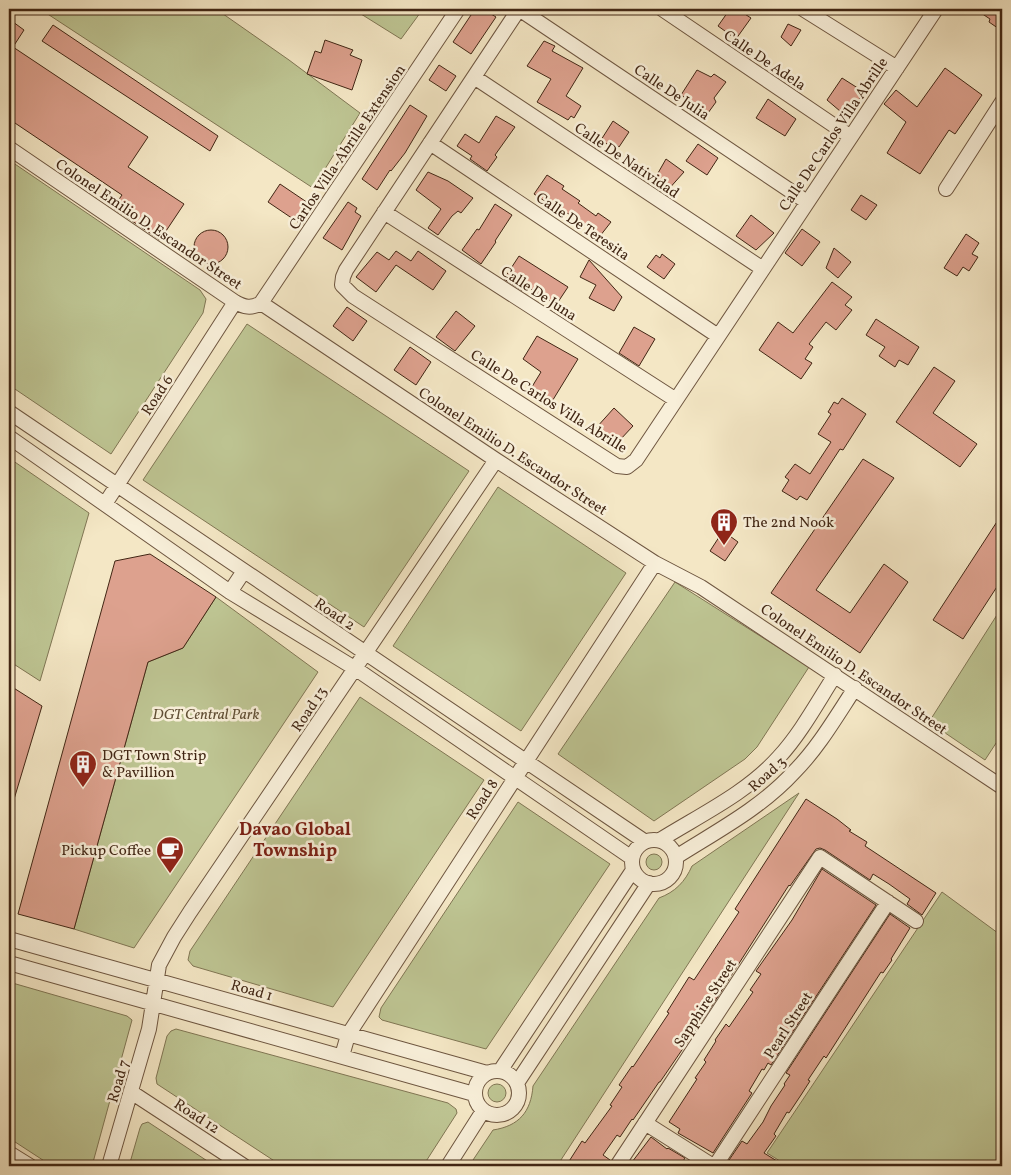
<svg xmlns="http://www.w3.org/2000/svg" width="1011" height="1175" font-family="Vollkorn,serif">
	<style>
		.green { fill: #bec593; stroke: #807654 }
		.building { fill: #dda18e; stroke: #412614 }
		.lines { fill: none; stroke-linecap: round; stroke-linejoin: round }
		.minor-casing { stroke: #6e5640; stroke-width: 16 }
		.minor { stroke: #f8efd9; stroke-width: 14 }
		.labels { text-anchor: middle; stroke-width: 5; stroke-linejoin: round; paint-order: stroke }
		.street-label { font-size: 15px; fill: #412614; stroke: #f8efd9 }
		.poi-label { font-size: 15px; fill: #412614; stroke: #f8efd9; text-anchor: start }
		.park-label { font-size: 15px; font-style: italic; fill: #604e34; stroke: #f8efd9 }
		.quarter-label { font-size: 18px; font-weight: bold; fill: #7a1f14; stroke: #f8efd9 }
	</style>
	<rect width="100%" height="100%" fill="#f4e7c5"/>
	<filter id="stains"><feTurbulence type="fractalNoise" baseFrequency=".004" numOctaves="4"/><feColorMatrix values="0 0 0 0 .2 0 0 0 0 .09 0 0 0 0 .02 0 0 0 .5 -.17"/></filter>
	<radialGradient id="worn" r=".72"><stop offset=".6" stop-color="#630" stop-opacity="0"/><stop offset="1" stop-color="#630" stop-opacity=".3"/></radialGradient>
	<path class="green" d="M 40,9 L 216,9 L 289,60 L 360,113 L 313,188 Z
		M 353,9 L 423,9 L 401,39 Z
		M 9,160 L 200,290 L 206,299 L 203,313 L 111,454 L 9,385 Z
		M 247,324 L 469,471 L 364,627 L 143,480 Z
		M 9,458 L 89,513 L 40,681 L 9,661 Z
		M 498,487 L 626,573 L 521,731 L 393,646 Z
		M 675,582 L 809,667 L 757,747 L 745,759 L 654,821 L 558,754 Z
		M 216,597 L 318,672 L 134,948 L 74,929 L 148,662 L 183,648 Z
		M 1002,607 L 1002,734 L 985,760 L 929,722 Z
		M 360,697 L 484,780 L 333,1007 L 193,966 L 188,960 L 190,951 Z
		M 799,793 L 557,1166 L 469,1166 L 493,1130 C 519,1126 531,1112 533,1086 L 659,898 C 675,892 685,882 692,866 Z
		M 518,802 L 610,864 L 486,1049 L 382,1020 L 379,1017 L 381,1008 Z
		M646 862a8 8 0 1 1 16 0a8 8 0 1 1-16 0Z
		M 942,892 L 1002,936 L 1002,1166 L 788,1166 L 767,1153 Z
		M 9,982 L 127,1016 L 132,1020 L 92,1166 L 52,1166 L 9,1138 Z
		M 176,1029 L 448,1103 L 456,1109 L 457,1113 L 423,1166 L 282,1166 L 157,1084 L 156,1078 L 167,1036 L 171,1031 Z
		M488 1093a9 9 0 1 1 18 0a9 9 0 1 1-18 0Z
		M 148,1122 L 151,1124 L 215,1166 L 129,1166 L 140,1128 L 142,1124 Z"/>
	<path class="building" d="M 475,9 L 483,9 L 496,17 L 471,54 L 453,42 Z
		M 730,9 L 737,9 L 751,18 L 736,39 L 718,26 Z
		M 975,9 L 1002,9 L 1002,31 L 989,22 L 990,19 Z
		M 9,19 L 24,30 L 13,47 L 148,137 L 128,167 L 184,204 L 160,240 L 113,208 L 122,195 L 9,119 Z
		M 788,24 L 801,30 L 791,46 L 781,37 Z
		M 53,25 L 218,136 L 210,151 L 42,41 Z
		M 325,40 L 353,50 L 350,55 L 362,60 L 352,90 L 307,74 L 315,51 L 321,53 Z
		M 544,41 L 555,46 L 552,51 L 583,68 L 566,96 L 581,106 L 574,118 L 571,116 L 568,120 L 537,102 L 551,79 L 527,66 Z
		M 439,65 L 456,76 L 446,91 L 429,80 Z
		M 945,68 L 982,95 L 955,134 L 949,130 L 920,174 L 887,153 L 906,122 L 884,104 L 896,90 L 917,107 Z
		M 697,70 L 711,77 L 714,74 L 726,82 L 714,98 L 716,102 L 708,113 L 681,95 Z
		M 842,78 L 864,92 L 847,117 L 827,100 Z
		M 768,99 L 796,119 L 785,136 L 756,118 Z
		M 410,105 L 427,116 L 405,153 L 391,171 L 390,170 L 377,190 L 362,179 Z
		M 496,116 L 515,127 L 495,155 L 497,157 L 487,171 L 470,159 L 472,156 L 457,146 L 465,134 L 479,143 Z
		M 613,121 L 629,132 L 619,147 L 615,144 L 613,148 L 601,140 Z
		M 698,144 L 718,158 L 707,175 L 686,161 Z
		M 666,159 L 684,172 L 667,191 L 654,180 Z
		M 428,172 L 448,181 L 473,198 L 461,213 L 458,211 L 452,216 L 438,235 L 428,228 L 441,209 L 416,190 Z
		M 547,175 L 564,186 L 562,189 L 580,201 L 578,203 L 596,216 L 598,213 L 611,222 L 600,236 L 567,213 L 566,215 L 534,194 Z
		M 280,184 L 314,207 L 302,225 L 268,202 Z
		M 861,195 L 877,205 L 866,220 L 851,210 Z
		M 348,202 L 357,208 L 355,212 L 361,216 L 342,250 L 323,238 Z
		M 495,204 L 512,215 L 495,241 L 496,242 L 481,264 L 462,250 L 477,229 L 479,230 Z
		M 751,215 L 774,233 L 756,250 L 736,236 Z
		M 802,229 L 820,242 L 802,266 L 785,253 Z
		M194 247a17 17 0 1 1 34 0a17 17 0 1 1-34 0Z
		M 966,234 L 979,243 L 972,254 L 978,257 L 969,271 L 963,267 L 957,276 L 944,268 Z
		M 834,248 L 851,262 L 838,278 L 826,268 Z
		M 396,251 L 411,261 L 418,251 L 446,271 L 433,290 L 396,265 L 376,292 L 356,277 L 377,252 L 389,260 Z
		M 662,254 L 675,264 L 664,279 L 647,267 L 656,255 L 660,258 Z
		M 519,256 L 568,287 L 556,305 L 526,286 L 523,291 L 504,279 Z
		M 589,260 L 622,297 L 614,311 L 589,298 L 596,285 L 580,277 Z
		M 832,282 L 852,297 L 845,305 L 852,310 L 836,330 L 826,322 L 809,344 L 813,347 L 805,359 L 812,363 L 801,379 L 759,350 L 778,322 L 793,333 Z
		M 347,307 L 367,321 L 353,341 L 333,326 Z
		M 456,311 L 475,326 L 455,351 L 436,337 Z
		M 876,319 L 919,347 L 908,365 L 899,360 L 895,367 L 879,356 L 885,347 L 866,335 Z
		M 634,327 L 655,339 L 639,366 L 619,353 Z
		M 537,336 L 578,359 L 551,403 L 530,390 L 541,372 L 523,359 Z
		M 410,347 L 431,362 L 416,385 L 394,370 Z
		M 934,367 L 955,381 L 933,413 L 977,444 L 960,467 L 896,422 Z
		M 842,398 L 866,414 L 843,450 L 840,449 L 807,500 L 800,496 L 797,500 L 782,491 L 789,480 L 785,477 L 795,464 L 810,474 L 831,442 L 818,434 L 831,414 L 828,412 L 834,402 L 838,404 Z
		M 614,408 L 633,426 L 619,441 L 596,428 Z
		M 863,459 L 894,478 L 816,590 L 850,613 L 884,564 L 908,582 L 860,653 L 771,593 Z
		M 1002,514 L 1002,579 L 963,639 L 933,620 Z
		M 723,531 L 738,542 L 725,561 L 710,551 Z
		M 150,554 L 216,597 L 183,648 L 148,662 L 74,929 L 18,914 L 115,561 Z
		M 9,685 L 42,706 L 12,806 L 9,806 Z
		M 806,799 L 837,819 L 851,830 L 849,831 L 867,842 L 865,846 L 936,893 L 922,915 L 907,904 L 910,899 L 889,884 L 873,874 L 870,880 L 825,850 L 820,848 L 816,849 L 790,886 L 789,885 L 708,1012 L 660,1082 L 659,1082 L 633,1120 L 632,1119 L 620,1137 L 617,1135 L 603,1155 L 610,1160 L 608,1166 L 566,1166 L 582,1141 L 585,1143 L 612,1106 L 610,1105 L 622,1087 L 619,1085 L 632,1066 L 633,1067 L 669,1013 L 667,1012 L 689,977 L 694,980 L 739,912 L 735,909 Z
		M 822,869 L 876,905 L 771,1065 L 768,1063 L 764,1070 L 762,1069 L 749,1091 L 752,1093 L 713,1153 L 678,1133 L 680,1129 L 669,1122 L 697,1079 L 695,1078 L 706,1062 L 704,1060 L 716,1041 L 715,1040 L 726,1024 L 729,1027 L 753,992 L 750,990 L 761,974 L 756,971 L 792,920 Z
		M 890,914 L 910,928 L 891,959 L 892,960 L 883,973 L 881,972 L 826,1058 L 824,1056 L 808,1080 L 810,1081 L 801,1095 L 789,1113 L 787,1112 L 774,1134 L 776,1136 L 764,1153 L 785,1166 L 725,1166 L 742,1141 L 747,1144 L 763,1122 L 771,1106 L 785,1085 L 784,1084 L 790,1075 L 786,1073 Z
		M 651,1137 L 667,1149 L 668,1148 L 685,1158 L 680,1166 L 629,1166 Z"/>
	<g class="lines">
		<g class="minor-casing">
			<path id="minor" d="M 519,9 L 346,270 L 343,277 L 342,285 L 353,296 L 617,466 L 627,467 L 636,460 L 936,9
				M 519,9 L 807,202
				M 662,9 L 851,137
				M 803,9 L 897,68
				M 474,77 L 763,269
				M 430,143 L 718,336
				M 9,148 L 235,302 C 244,307 251,309 261,303 L 458,9
				M 946,189 L 1002,102
				M 384,212 L 676,400
				M 261,303 L 496,460 L 655,563 L 701,587 L 1002,787
				M 9,412 L 644,841
				M 9,437 L 230,592 L 356,669 L 632,858
				M 105,504 L 235,302
				M 230,592 L 244,571
				M632 862a22 22 0 1 1 44 0a22 22 0 1 1-44 0Z
				M 660,840 C 700,815 747,793 779,757 C 801,733 817,703 835,675
				M 676,857 C 717,831 761,808 794,772 C 818,748 836,717 855,688
				M 9,939 L 487,1073
				M 9,963 L 474,1094
				M 342,1056 L 348,1035 L 655,563
				M475 1093a22 22 0 1 1 44 0a22 22 0 1 1-44 0Z
				M 500,1071 L 633,870
				M 517,1083 L 649,883
				M 131,1092 L 244,1166
				M 645,1123 L 713,1166
				M 9,1153 L 30,1166
				M 109,1166 L 149,1029 L 159,965 L 174,937 L 190,912 L 496,460
				M 448,1166 L 483,1111
				M 617,1166 L 820,857 L 916,921
				M 715,1166 L 888,902"/>
		</g>
		<use href="#minor" class="minor"/>
	</g>
	<defs>
		<g id="building-pin" transform="scale(1.4375)"><path d="M0 17L-7.5 6A9.5 9.5 0 1 1 7.5 6Z" fill="#8f2418" stroke="#f8efd9"/><path d="M-4-6H4V6H1V3H-1V6H-4ZM-2.5-4.3h1.7v1.8h-1.7ZM.8-4.3h1.7v1.8H.8ZM-2.5-1h1.7V.8h-1.7ZM.8-1h1.7V.8H.8Z" fill="#fff"/></g>
		<g id="cafe-pin" transform="scale(1.4375)"><path d="M0 17L-7.5 6A9.5 9.5 0 1 1 7.5 6Z" fill="#8f2418" stroke="#f8efd9"/><path d="M-5.5-4.5H6V0H3Q3 3.5 0 3.5H-2.5Q-5.5 3.5-5.5 0ZM3-3.2v2h1.7v-2ZM-6 4.5H4V6H-6Z" fill="#fff"/></g>
	</defs>
	<g fill-rule="evenodd">
		<use href="#building-pin" x="724" y="522"/>
		<use href="#building-pin" x="83" y="764"/>
		<use href="#cafe-pin" x="170" y="850"/>
	</g>
	<g class="labels">
		<g class="street-label">
			<text transform="translate(765 60) rotate(34)" y="5">Calle De Adela</text>
			<text transform="translate(672 92) rotate(34)" y="5">Calle De Julia</text>
			<text transform="translate(833 134) rotate(-56)" y="5">Calle De Carlos Villa Abrille</text>
			<text transform="translate(347 147) rotate(-56)" y="5">Carlos Villa-Abrille Extension</text>
			<text transform="translate(627 160) rotate(34)" y="5">Calle De Natividad</text>
			<text transform="translate(149 224) rotate(34)" y="5">Colonel Emilio D. Escandor Street</text>
			<text transform="translate(583 226) rotate(34)" y="5">Calle De Teresita</text>
			<text transform="translate(539 293) rotate(33)" y="5">Calle De Juna</text>
			<text transform="translate(157 395) rotate(-57)" y="5">Road 6</text>
			<text transform="translate(549 401) rotate(32)" y="5">Calle De Carlos Villa Abrille</text>
			<text transform="translate(513 451) rotate(33)" y="5">Colonel Emilio D. Escandor Street</text>
			<text transform="translate(335 614) rotate(34)" y="5">Road 2</text>
			<text transform="translate(854 669) rotate(34)" y="5">Colonel Emilio D. Escandor Street</text>
			<text transform="translate(309 709) rotate(-56)" y="5">Road 13</text>
			<text transform="translate(767 774) rotate(-42)" y="5">Road 3</text>
			<text transform="translate(482 799) rotate(-57)" y="5">Road 8</text>
			<text transform="translate(252 990) rotate(16)" y="5">Road 1</text>
			<text transform="translate(705 1003) rotate(-57)" y="5">Sapphire Street</text>
			<text transform="translate(788 1025) rotate(-57)" y="5">Pearl Street</text>
			<text transform="translate(118 1081) rotate(-74)" y="5">Road 7</text>
			<text transform="translate(197 1116) rotate(33)" y="5">Road 12</text>
		</g>
		<g class="poi-label">
			<text x="743" y="527">The 2nd Nook</text>
			<text x="102" y="760">DGT Town Strip<tspan x="102" dy="17">&amp; Pavillion</tspan></text>
			<text x="151" y="855" text-anchor="end">Pickup Coffee</text>
		</g>
		<g class="park-label">
			<text x="206" y="719">DGT Central Park</text>
		</g>
		<g class="quarter-label">
			<text x="295" y="835">Davao Global<tspan x="295" dy="21">Township</tspan></text>
		</g>
	</g>
	<rect width="1011" height="1175" fill="none" stroke="#f4e7c5" stroke-width="30"/>
	<rect x="10" y="10" width="991" height="1155" fill="none" stroke="#412614" stroke-width="2.5"/>
	<rect x="15" y="15" width="981" height="1145" fill="none" stroke="#412614"/>
	<rect width="100%" height="100%" filter="url(#stains)"/>
	<rect width="100%" height="100%" fill="url(#worn)"/>
</svg>
